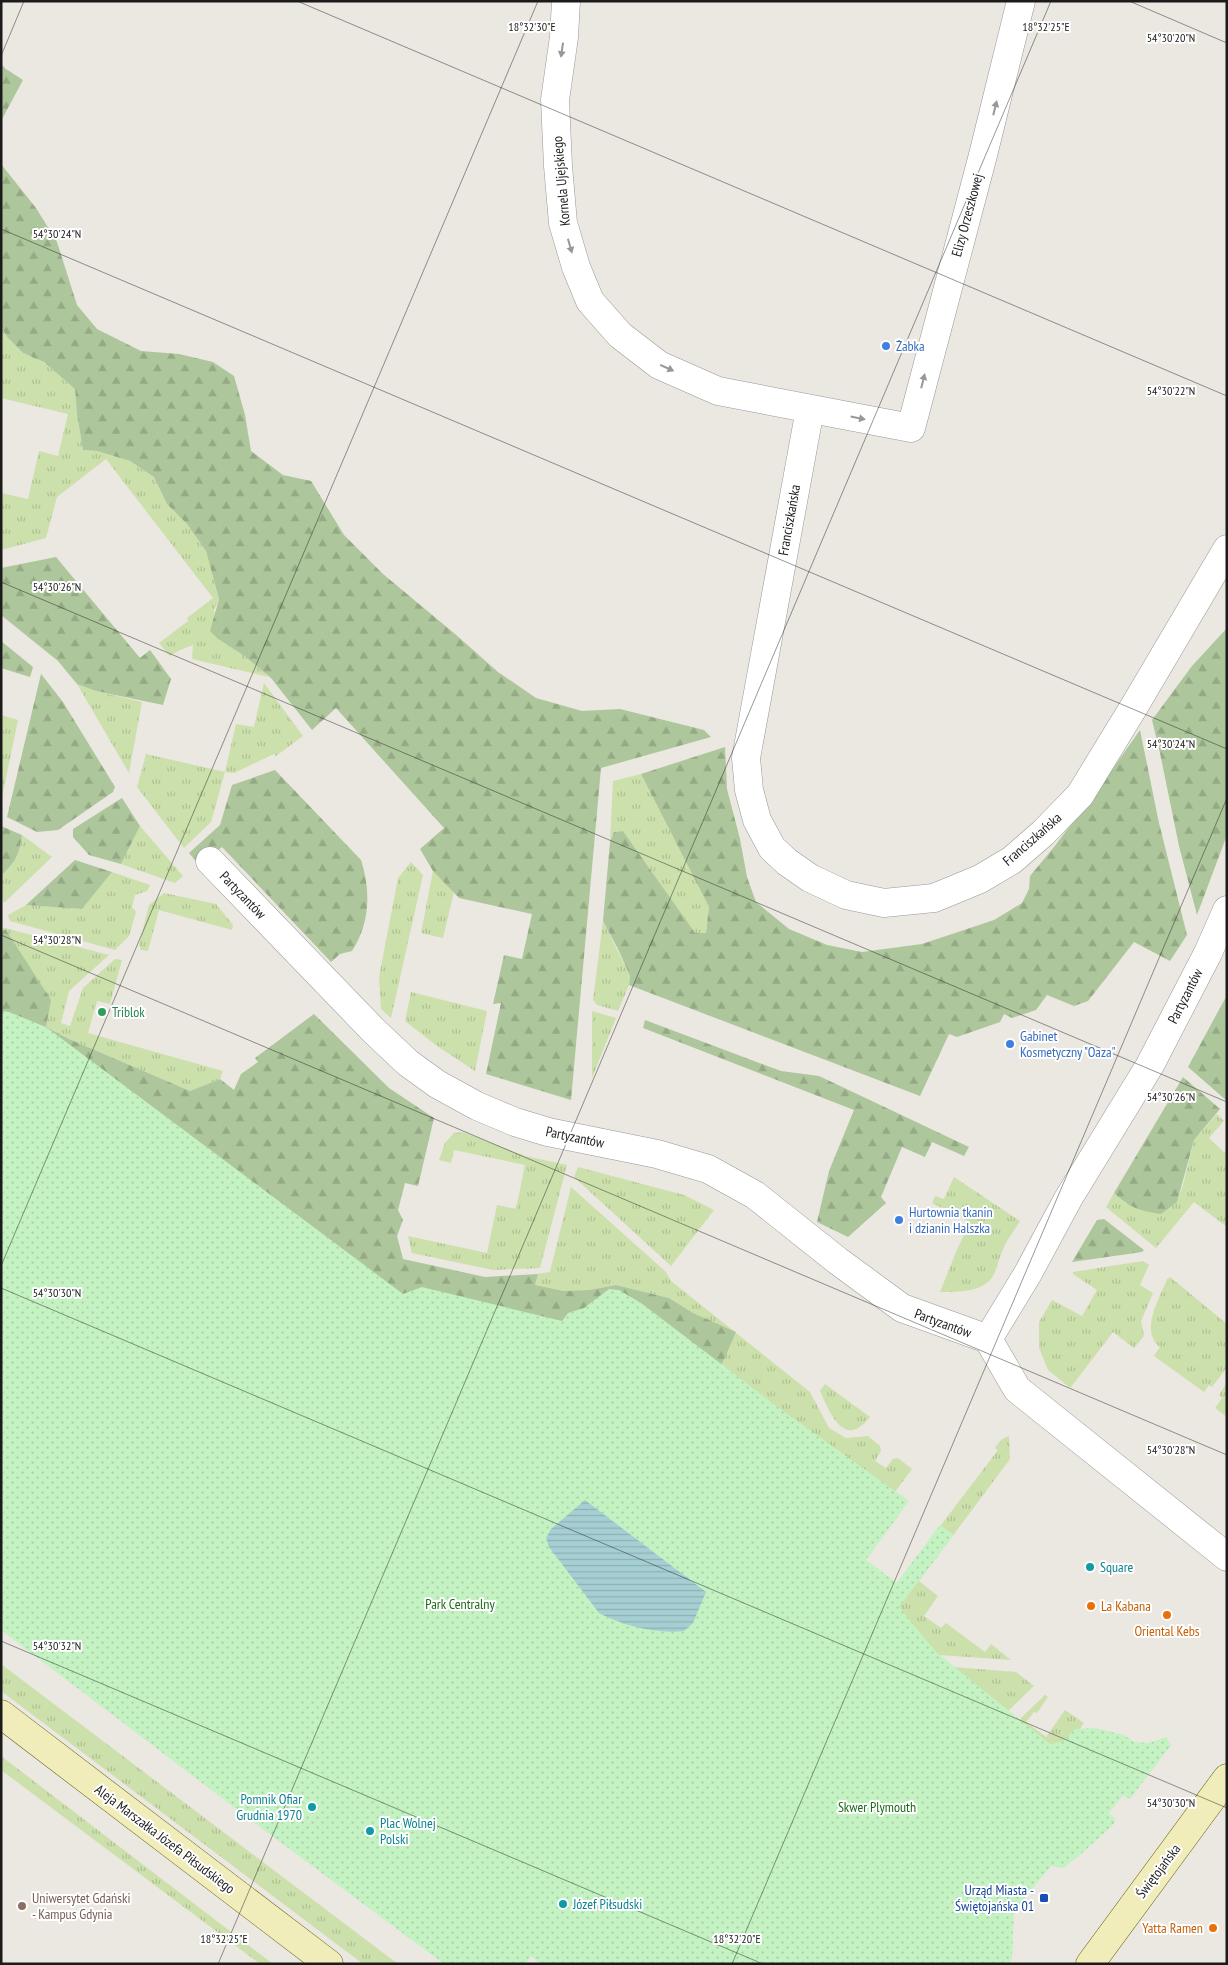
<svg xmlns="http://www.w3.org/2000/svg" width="1228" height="1965" font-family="'PT Sans Narrow',sans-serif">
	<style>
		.grass { fill: url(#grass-tufts) }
		.forest { fill: url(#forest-firs) }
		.park { fill: url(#park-dots) }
		.water { fill: url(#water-rules) }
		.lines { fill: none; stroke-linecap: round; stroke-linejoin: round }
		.street-casing { stroke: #989898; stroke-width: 29 }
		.secondary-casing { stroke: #626111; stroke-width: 29 }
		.street { stroke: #fff; stroke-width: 28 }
		.secondary { stroke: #f1edba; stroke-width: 28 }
		.oneway { fill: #989898 }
		.ticks { fill: none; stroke: #1b1b1b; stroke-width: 1; stroke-opacity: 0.45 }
		.shop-dot { fill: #3f7fe0; stroke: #fff; stroke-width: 2 }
		.leisure-dot { fill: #2e9e5b; stroke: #fff; stroke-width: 2 }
		.culture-dot { fill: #0f9aa8; stroke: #fff; stroke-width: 2 }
		.food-dot { fill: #e8710a; stroke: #fff; stroke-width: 2 }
		.transit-dot { fill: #1a4fb4; stroke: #fff; stroke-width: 2 }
		.education-dot { fill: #8d6e63; stroke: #fff; stroke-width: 2 }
		.labels { text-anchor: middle; stroke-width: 4; stroke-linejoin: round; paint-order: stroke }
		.street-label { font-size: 14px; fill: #1b1b1b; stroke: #fff }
		.shop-label { font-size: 14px; fill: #366cbe; stroke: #fff; text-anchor: start }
		.leisure-label { font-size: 14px; fill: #27864d; stroke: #fff; text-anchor: start }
		.culture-label { font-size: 14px; fill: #0d838f; stroke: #fff; text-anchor: start }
		.park-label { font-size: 14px; fill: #1b6a17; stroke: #fff }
		.food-label { font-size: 14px; fill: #c56008; stroke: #fff; text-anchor: start }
		.transit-label { font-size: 14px; fill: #164399; stroke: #fff; text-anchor: end }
		.education-label { font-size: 14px; fill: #785e54; stroke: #fff; text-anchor: start }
		.ticks-label { font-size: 12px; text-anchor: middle; fill: #1b1b1b; stroke: #fff; stroke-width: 4; stroke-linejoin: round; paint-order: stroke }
	</style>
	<defs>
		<pattern id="grass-tufts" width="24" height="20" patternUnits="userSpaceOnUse" patternTransform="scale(1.25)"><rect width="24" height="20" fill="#cce0ac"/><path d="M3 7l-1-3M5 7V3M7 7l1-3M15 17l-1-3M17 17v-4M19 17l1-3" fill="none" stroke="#afc093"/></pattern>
		<pattern id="forest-firs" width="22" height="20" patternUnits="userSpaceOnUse" patternTransform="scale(1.25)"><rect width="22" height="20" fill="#adc69b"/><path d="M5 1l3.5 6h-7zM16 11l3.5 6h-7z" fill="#94aa85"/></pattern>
		<pattern id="park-dots" width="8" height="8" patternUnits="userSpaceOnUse" patternTransform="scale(1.25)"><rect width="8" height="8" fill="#c4f2c2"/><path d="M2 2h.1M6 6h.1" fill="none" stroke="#a8cfa6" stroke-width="1.8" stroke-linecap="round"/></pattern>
		<pattern id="water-rules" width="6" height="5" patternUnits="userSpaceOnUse" patternTransform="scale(1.25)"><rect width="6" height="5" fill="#a6cfd4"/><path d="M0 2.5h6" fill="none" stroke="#8eb1b5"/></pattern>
	</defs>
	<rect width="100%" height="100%" fill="#ebe7e1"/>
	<path class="grass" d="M 1,327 L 8,338 L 23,353 L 44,362 L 75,389 L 77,414 L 83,450 L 97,451 L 130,461 L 154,477 L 167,504 L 187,524 L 206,551 L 219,599 L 214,610 L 218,639 L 243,655 L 269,677 L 192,659 L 193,645 L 178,651 L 170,656 L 159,643 L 188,621 L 187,618 L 213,598 L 106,459 L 57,497 L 46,538 L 1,550 L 1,493 L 28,499 L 39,451 L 58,456 L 68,414 L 1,398 Z
		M 264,683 L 303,736 L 276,756 L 274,754 L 234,773 L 225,772 L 211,822 L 184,848 L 137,787 L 146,754 L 225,772 L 236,724 L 254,727 Z
		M 77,684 L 96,691 L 142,702 L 129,773 Z
		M 1,715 L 18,720 L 1,802 Z
		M 641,774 L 709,907 L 706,933 L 695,934 L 623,831 L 614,832 L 610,842 L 613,781 Z
		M 140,826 L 183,876 L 175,883 L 121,864 Z
		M 22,835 L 52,857 L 4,903 L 1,896 L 1,876 C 16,861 19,856 22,835 Z
		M 411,862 L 423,875 L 391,1018 L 381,1009 L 379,977 L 398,878 Z
		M 433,871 L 454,892 L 443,938 L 421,933 Z
		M 112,872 L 150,885 L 147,891 L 135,895 L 132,907 L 136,912 L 129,936 L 115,950 L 10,921 L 8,915 L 26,905 L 82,909 Z
		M 164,893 L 216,904 L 233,925 L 232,930 L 159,910 L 148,951 L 141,950 L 139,945 L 149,905 Z
		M 603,921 L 630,976 L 629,985 L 618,1011 L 597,1005 L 593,1000 Z
		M 1,927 L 109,955 L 69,991 L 61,1023 L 70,1026 L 83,988 L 115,959 L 122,960 L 110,1004 L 97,1001 L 88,1033 L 223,1071 L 220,1079 L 190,1091 L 69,1039 L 46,1027 L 6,930 L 1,930 Z
		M 411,992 L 487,1011 L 475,1071 L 437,1046 L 405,1021 Z
		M 592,1011 L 616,1018 L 592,1078 Z
		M 1217,1114 L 1224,1121 L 1209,1138 L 1224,1152 L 1227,1150 L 1227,1227 L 1194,1202 L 1156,1248 L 1106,1207 L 1114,1193 L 1126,1204 L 1177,1202 L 1183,1185 L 1194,1140 Z
		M 463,1132 L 525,1156 L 567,1165 L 540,1268 L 493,1270 L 412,1253 L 408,1236 L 487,1253 L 497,1205 L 516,1209 L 525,1165 L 454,1150 L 451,1163 L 439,1160 L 445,1143 L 454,1133 Z
		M 578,1167 L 684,1195 L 714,1210 L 671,1266 L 574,1177 Z
		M 954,1177 L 1020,1221 C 1014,1231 1006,1241 1002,1252 C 998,1259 998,1267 994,1274 C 985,1293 957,1292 940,1292 L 956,1252 L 970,1222 L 932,1203 L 935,1196 L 944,1199 Z
		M 571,1187 L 666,1272 L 671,1281 L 810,1392 L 829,1428 L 846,1438 L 868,1436 L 880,1446 L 881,1451 L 875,1461 L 886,1468 L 893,1459 L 898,1458 L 912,1469 L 830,1579 L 722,1364 L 735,1332 L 693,1313 L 669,1298 L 616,1285 L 589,1290 L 564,1291 L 535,1285 L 538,1274 L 550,1272 Z
		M 1143,1261 L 1149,1265 L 1140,1285 L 1153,1293 L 1141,1321 L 1144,1336 L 1134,1348 L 1113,1332 L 1071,1387 L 1069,1387 L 1048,1370 L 1039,1348 L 1039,1322 L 1052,1300 L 1082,1316 L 1097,1290 L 1073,1274 L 1073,1272 Z
		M 1170,1277 L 1227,1324 L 1227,1367 L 1212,1387 L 1209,1385 L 1204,1392 L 1154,1356 L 1160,1347 C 1139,1331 1160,1298 1167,1279 Z
		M 1227,1382 L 1227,1417 L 1215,1408 L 1222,1398 L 1219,1395 Z
		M 825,1384 L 870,1417 C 844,1450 830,1413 820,1391 Z
		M 1009,1436 L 1010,1459 L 919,1581 L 938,1596 L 924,1616 L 941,1628 L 946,1623 L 985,1652 L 991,1644 L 1011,1660 L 882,1651 L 897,1583 L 998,1450 L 995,1448 C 999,1442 1002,1438 1009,1436 Z
		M 891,1662 L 1016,1672 L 1034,1686 L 957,1760 Z
		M 1,1664 L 398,1964 L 363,1964 L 1,1691 Z
		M 1045,1695 L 1048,1697 L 1037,1713 L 1034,1712 L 1026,1722 L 1046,1737 L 1065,1710 L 1084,1723 L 1040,1785 L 970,1767 Z
		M 1,1756 L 273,1964 L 260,1964 L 1,1770 Z"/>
	<path class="forest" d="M 1,64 L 6,69 L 23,80 L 1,121 Z
		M 1,164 L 36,208 L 57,242 L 77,305 L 97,329 L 141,351 L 179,354 L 213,362 L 234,376 L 245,415 L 251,451 L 283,475 L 311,481 L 344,535 L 383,574 L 455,634 L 498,672 L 536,698 L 582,711 L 620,709 L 704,730 L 711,737 L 601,768 L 571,1100 L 486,1074 L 501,1003 L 493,1004 L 504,955 L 522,959 L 532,914 L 459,898 L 433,871 L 420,849 L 444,828 L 336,708 L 312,730 L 271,678 L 243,655 L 218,639 L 210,631 L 219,599 L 206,551 L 187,524 L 167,504 L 154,477 L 130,461 L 97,451 L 83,450 L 77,414 L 75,389 L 44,362 L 23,353 L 8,338 L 1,327 Z
		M 56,557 L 140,658 L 150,650 L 171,679 L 163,705 L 96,691 L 77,684 L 58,661 L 1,615 L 1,568 Z
		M 1227,628 L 1227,835 L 1197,915 L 1179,846 L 1160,753 L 1152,720 L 1192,666 Z
		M 1,641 L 33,667 L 30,677 L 1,668 Z
		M 41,674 L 63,702 L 115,787 L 113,792 L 58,830 L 37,832 L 7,817 Z
		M 1140,730 L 1159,823 L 1187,935 L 1170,961 L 1134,942 L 1088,1001 L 1074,1006 L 1047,995 L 1036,1010 L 1012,1018 L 1004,1014 L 1000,1022 L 957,1037 L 949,1034 L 920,1096 L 629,985 L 630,976 L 618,949 L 603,921 L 610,842 L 614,832 L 623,831 L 695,933 L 706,933 L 709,907 L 641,774 L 725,747 L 727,789 L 740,839 L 747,877 L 756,902 L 789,929 L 827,945 L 862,952 L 922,944 L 994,920 L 1022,903 L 1029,889 L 1030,876 L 1054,847 L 1104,781 Z
		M 275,770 L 361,860 C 371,891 370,923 352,951 L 340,954 L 331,962 L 222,847 L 199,865 L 189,853 L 220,825 L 232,785 Z
		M 122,798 L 140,826 L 121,864 L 89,855 L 73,837 L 73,829 Z
		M 1,826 L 22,835 C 19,856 16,861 1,876 Z
		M 75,860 L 112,872 L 82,909 L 26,905 Z
		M 1,930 L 6,930 L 51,1000 L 46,1027 L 69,1039 L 190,1091 L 220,1079 L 234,1090 L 241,1074 L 258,1062 L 255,1058 L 314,1014 L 389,1088 L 434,1118 L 418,1186 L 405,1183 L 398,1210 L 403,1220 L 397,1236 L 403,1259 L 485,1277 L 538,1274 L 535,1285 L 564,1291 L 589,1290 L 616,1285 L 669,1298 L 693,1313 L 736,1332 L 722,1364 L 716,1392 L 481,1358 L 1,1031 Z
		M 1227,995 L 1227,1101 L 1188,1067 Z
		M 645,1020 L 781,1071 L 819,1076 L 969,1147 L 964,1156 L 932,1142 L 925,1157 L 902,1147 L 881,1197 L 886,1203 L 848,1237 L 817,1222 L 829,1171 L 854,1110 L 643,1028 Z
		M 1183,1077 L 1220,1109 L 1194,1140 L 1177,1202 L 1161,1214 C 1140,1211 1130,1208 1114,1193 Z
		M 1104,1219 L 1144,1250 L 1142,1252 L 1072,1262 L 1097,1220 Z"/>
	<path class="park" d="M 1,1011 L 9,1012 L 46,1027 L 403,1294 L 422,1287 L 562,1321 L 568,1313 L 584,1308 L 609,1289 L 619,1290 L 641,1303 L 779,1408 L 909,1501 L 866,1560 L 897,1583 L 940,1525 L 954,1535 L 899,1607 L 936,1652 L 1050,1744 L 1063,1741 L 1075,1729 L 1094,1728 L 1124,1735 L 1134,1742 L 1149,1743 L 1166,1737 L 1171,1745 L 1130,1799 L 1123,1795 L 1109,1813 L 1115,1819 L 1114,1824 L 1081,1854 L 1063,1868 L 1051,1866 L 1014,1911 L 1012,1959 L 1009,1964 L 541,1964 L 531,1956 L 525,1964 L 444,1964 L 268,1833 L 1,1630 Z"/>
	<path class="water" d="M 585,1500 L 706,1592 L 693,1623 L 684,1631 C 657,1634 623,1626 599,1613 L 549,1547 L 546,1538 L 551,1529 Z"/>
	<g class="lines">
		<g class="street-casing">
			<path id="street" d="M 566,1 L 564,37 L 555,100 L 558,166 L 563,223 L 576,267 L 590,301 L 620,335 L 659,365 L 718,391 L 911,428 L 983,155 L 1021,1
				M 810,409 L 746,758 L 749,790 L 757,820 L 772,848 L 787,862 L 810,878 L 846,895 L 884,903 L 934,898 L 980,879 L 1012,860 L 1043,833 L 1080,795 L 1135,705 L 1227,549
				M 210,861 L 374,1031 L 408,1063 L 437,1084 L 477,1106 L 515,1122 L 548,1132 L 657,1154 L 708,1169 L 755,1195 L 838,1261 L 902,1308 L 988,1339 L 1017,1389 L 1227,1557
				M 988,1339 L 1027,1275 L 1068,1199 L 1150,1065 L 1208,953 L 1227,910"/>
		</g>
		<g class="secondary-casing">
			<path id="secondary" d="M 1,1714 L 329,1964
				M 1090,1964 L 1227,1778"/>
		</g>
		<use href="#street" class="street"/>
		<use href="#secondary" class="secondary"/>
	</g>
	<defs><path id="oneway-solid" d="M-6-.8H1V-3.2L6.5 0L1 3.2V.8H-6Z" transform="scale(1.25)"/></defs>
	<g class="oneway">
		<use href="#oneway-solid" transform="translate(562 50) rotate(98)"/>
		<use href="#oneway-solid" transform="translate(995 108) rotate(-76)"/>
		<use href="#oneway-solid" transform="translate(570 246) rotate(74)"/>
		<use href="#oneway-solid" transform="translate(667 368) rotate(24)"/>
		<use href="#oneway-solid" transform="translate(923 381) rotate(-76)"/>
		<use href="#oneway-solid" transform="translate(858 418) rotate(11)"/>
	</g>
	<path class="ticks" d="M 297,1 L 1227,396M 1129,1 L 1227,43M 1,56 L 24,1M 1,229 L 1227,749M 1,582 L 1227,1102M 1,935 L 1227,1455M 1,1266 L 538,1M 1,1288 L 1227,1808M 1,1641 L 763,1964M 218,1964 L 1051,1M 732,1964 L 1227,798"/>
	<g class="shop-dot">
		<circle cx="886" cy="346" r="5"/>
		<circle cx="1010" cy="1044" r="5"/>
		<circle cx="899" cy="1220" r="5"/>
	</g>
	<circle class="leisure-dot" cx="102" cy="1012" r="5"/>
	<g class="culture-dot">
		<circle cx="1090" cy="1567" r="5"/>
		<circle cx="312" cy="1807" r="5"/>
		<circle cx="370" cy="1831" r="5"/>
		<circle cx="563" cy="1904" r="5"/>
	</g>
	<g class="food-dot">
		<circle cx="1091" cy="1606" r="5"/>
		<circle cx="1167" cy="1615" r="5"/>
		<circle cx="1213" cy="1928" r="5"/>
	</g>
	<rect class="transit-dot" x="1039" y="1893" width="10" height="10" rx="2.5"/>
	<circle class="education-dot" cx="22" cy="1906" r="5"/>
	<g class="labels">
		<g class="street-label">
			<text transform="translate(561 181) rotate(-95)" y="5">Kornela Ujejskiego</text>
			<text transform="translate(967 215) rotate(-75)" y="5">Elizy Orzeszkowej</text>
			<text transform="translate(789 520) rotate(-80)" y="5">Franciszkańska</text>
			<text transform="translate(1032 839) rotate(-41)" y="5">Franciszkańska</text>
			<text transform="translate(243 895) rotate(46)" y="5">Partyzantów</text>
			<text transform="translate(1185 996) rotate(-63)" y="5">Partyzantów</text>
			<text transform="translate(575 1137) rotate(12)" y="5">Partyzantów</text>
			<text transform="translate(943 1323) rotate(20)" y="5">Partyzantów</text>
			<text transform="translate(165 1839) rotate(37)" y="5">Aleja Marszałka Józefa Piłsudskiego</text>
			<text transform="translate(1158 1871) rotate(-53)" y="5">Świętojańska</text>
		</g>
		<g class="shop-label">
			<text x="896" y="351">Żabka</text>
			<text x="1020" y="1041">Gabinet<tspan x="1020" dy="16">Kosmetyczny "Oaza"</tspan></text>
			<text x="909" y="1217">Hurtownia tkanin<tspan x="909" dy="16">i dzianin Halszka</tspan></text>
		</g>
		<g class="leisure-label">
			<text x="112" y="1017">Triblok</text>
		</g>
		<g class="culture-label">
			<text x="1100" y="1572">Square</text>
			<text x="302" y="1804" text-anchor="end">Pomnik Ofiar<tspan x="302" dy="16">Grudnia 1970</tspan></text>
			<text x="380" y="1828">Plac Wolnej<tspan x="380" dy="16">Polski</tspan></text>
			<text x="573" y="1909">Józef Piłsudski</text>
		</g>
		<g class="park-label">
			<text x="460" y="1609">Park Centralny</text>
			<text x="877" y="1812">Skwer Plymouth</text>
		</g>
		<g class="food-label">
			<text x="1101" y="1611">La Kabana</text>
			<text x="1167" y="1636" text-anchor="middle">Oriental Kebs</text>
			<text x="1203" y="1933" text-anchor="end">Yatta Ramen</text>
		</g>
		<g class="transit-label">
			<text x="1034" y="1895">Urząd Miasta -<tspan x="1034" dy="16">Świętojańska 01</tspan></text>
		</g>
		<g class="education-label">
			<text x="32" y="1903">Uniwersytet Gdański<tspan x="32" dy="16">- Kampus Gdynia</tspan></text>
		</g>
	</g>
	<g class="ticks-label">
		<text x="532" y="31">18°32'30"E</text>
		<text x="1046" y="31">18°32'25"E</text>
		<text x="1171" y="42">54°30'20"N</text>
		<text x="57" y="238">54°30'24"N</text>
		<text x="1171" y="395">54°30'22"N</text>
		<text x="57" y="591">54°30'26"N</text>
		<text x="1171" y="748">54°30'24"N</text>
		<text x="57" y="944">54°30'28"N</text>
		<text x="1171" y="1101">54°30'26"N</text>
		<text x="57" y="1297">54°30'30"N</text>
		<text x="1171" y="1454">54°30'28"N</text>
		<text x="57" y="1650">54°30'32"N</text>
		<text x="1171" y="1807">54°30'30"N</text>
		<text x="224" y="1943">18°32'25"E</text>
		<text x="737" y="1943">18°32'20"E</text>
	</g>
	<rect width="1228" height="1965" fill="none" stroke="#1b1b1b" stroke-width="5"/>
</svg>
